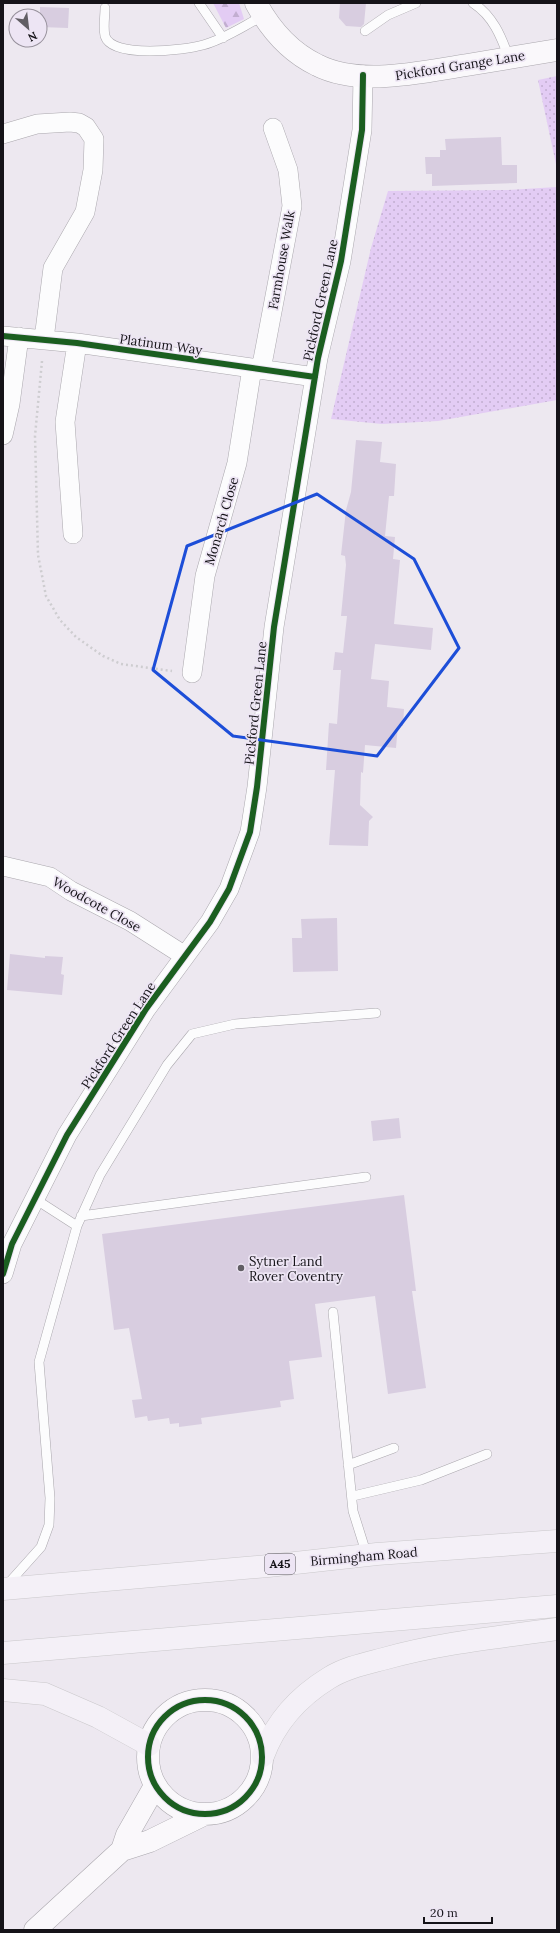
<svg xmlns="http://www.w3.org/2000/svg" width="560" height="1933" font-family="Lora,serif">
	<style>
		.grass { fill: url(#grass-dots) }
		.forest { fill: url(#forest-firs) }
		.building { fill: #d8cde0 }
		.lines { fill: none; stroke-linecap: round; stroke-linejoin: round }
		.lane-casing { stroke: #aaa7ad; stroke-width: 10 }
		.street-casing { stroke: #aaa7ad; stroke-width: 20 }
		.secondary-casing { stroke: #aaa7ad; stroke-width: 23 }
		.highway-casing { stroke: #cac8cb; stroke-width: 23 }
		.path { stroke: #cecdd0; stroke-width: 2.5; stroke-dasharray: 2 3; stroke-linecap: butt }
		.lane { stroke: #fcfcfd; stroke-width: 9 }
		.street { stroke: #fcfcfd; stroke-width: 19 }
		.secondary { stroke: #faf8fb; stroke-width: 22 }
		.highway { stroke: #f4f0f7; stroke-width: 22 }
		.cycleway-casing { stroke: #ede5f4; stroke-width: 8 }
		.cycleway { stroke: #1b5e20; stroke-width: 6 }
		.marked { fill: none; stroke: #1d4ed8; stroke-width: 3; stroke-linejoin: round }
		.poi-dot { fill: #615e64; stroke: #ede5f4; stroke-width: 1.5 }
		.labels { text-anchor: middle; stroke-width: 3.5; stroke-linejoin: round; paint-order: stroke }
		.shield { fill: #ede5f4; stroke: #56525a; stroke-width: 1 }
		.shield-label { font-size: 12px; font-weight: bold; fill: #151318 }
		.street-label { font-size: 13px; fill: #151318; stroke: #ede5f4 }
		.poi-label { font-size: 13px; fill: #151318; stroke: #ede5f4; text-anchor: start }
	</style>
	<defs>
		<pattern id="grass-dots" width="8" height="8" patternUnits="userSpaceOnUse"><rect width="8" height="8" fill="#e3ccf4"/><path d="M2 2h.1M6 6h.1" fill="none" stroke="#c2aed0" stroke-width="1.8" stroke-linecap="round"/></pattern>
		<pattern id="forest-firs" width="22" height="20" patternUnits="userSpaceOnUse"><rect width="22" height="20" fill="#e3ccf4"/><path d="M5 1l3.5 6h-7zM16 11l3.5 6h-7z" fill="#c2aed0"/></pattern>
	</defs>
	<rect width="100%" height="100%" fill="#ede8f0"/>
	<path class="grass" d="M 557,76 L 557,169 L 538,80 Z
		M 557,187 L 557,400 L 438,421 L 382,424 L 331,419 L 371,248 L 388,191 L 508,190 Z"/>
	<path class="forest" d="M 213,3 L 239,3 L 244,19 L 226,28 Z"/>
	<path class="building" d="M 340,3 L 366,3 L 364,24 L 361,27 L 346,26 L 339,18 Z
		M 40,7 L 69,8 L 68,28 L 40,27 Z
		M 501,137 L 502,165 L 517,165 L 517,183 L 432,186 L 432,174 L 426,174 L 425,157 L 440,157 L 440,150 L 446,150 L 445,139 Z
		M 356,440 L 382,442 L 380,462 L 396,464 L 394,496 L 389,496 L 385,536 L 395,537 L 393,559 L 400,560 L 394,624 L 433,628 L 431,650 L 375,644 L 371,679 L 389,681 L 387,707 L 404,709 L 403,726 L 398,725 L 396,748 L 365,745 L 363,773 L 361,772 L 360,805 L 373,817 L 369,821 L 368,846 L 329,845 L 335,770 L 326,770 L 329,723 L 337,724 L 341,670 L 333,670 L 335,652 L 343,653 L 347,616 L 341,616 L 346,565 L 345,556 L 341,555 L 346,510 L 351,492 Z
		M 337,918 L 338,971 L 293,972 L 292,938 L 302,938 L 301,919 Z
		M 10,954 L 45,958 L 45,956 L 63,957 L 61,974 L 64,975 L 62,995 L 7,990 Z
		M 399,1118 L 401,1138 L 373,1141 L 371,1121 Z
		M 404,1195 L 416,1291 L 412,1291 L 426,1388 L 388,1394 L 375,1296 L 315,1304 L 322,1357 L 289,1361 L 294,1399 L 280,1401 L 281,1407 L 201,1418 L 202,1424 L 179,1427 L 179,1423 L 170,1424 L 169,1418 L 148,1421 L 147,1416 L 135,1418 L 132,1400 L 142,1399 L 129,1328 L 114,1330 L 102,1234 Z"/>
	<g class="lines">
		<g class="lane-casing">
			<path id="lane" d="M 199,3 L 223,38
				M 473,3 C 493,16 501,36 509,58
				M 105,8 C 105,17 103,27 105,36 C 112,59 185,50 203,45 C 225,39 243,26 263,16
				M 365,31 L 388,15 L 416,3
				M 35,1199 L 77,1226
				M 81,1216 L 366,1177
				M 333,1312 L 353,1511 L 364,1546 L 372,1551
				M 348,1465 L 394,1448
				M 353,1496 L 421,1480 L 487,1454
				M 7,1585 L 41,1547 L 49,1525 L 50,1498 L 39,1362 L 77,1226 L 100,1175 L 167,1065 L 192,1034 L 235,1024 L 376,1013"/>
		</g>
		<g class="street-casing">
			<path id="street" d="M 3,134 L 37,124 L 70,122 L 79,123 L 86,127 L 94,139 L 93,170 L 85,212 L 53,268 L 44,339
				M 3,336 L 77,343 L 315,377
				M 261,370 L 292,206 L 288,170 L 273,128
				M 3,435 L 10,404 L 19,337
				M 73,534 L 65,422 L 77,343
				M 192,673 L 205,576 L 237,463 L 252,368
				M 3,866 L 50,877 L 71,891 L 130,921 L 185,956
				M 3,1274 L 12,1244 L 67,1135 L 146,1009 L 210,922 L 229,889 L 250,832 L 257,787 L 274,627 L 318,358 L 341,261 L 362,130 L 363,75"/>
		</g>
		<g class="secondary-casing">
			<path id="secondary" d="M 256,3 C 270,29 290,52 317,65 C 360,87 421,72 467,65 C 497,60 527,55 557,50
				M148 1757a57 57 0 1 1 114 0a57 57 0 1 1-114 0Z
				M 122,1850 L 127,1835 L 155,1786
				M 35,1930 L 122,1850 L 150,1841 L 203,1815"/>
		</g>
		<g class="highway-casing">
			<path id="highway" d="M 3,1589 L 268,1566 L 377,1554 L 557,1541
				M 3,1653 L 557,1606
				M 3,1690 L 45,1694 L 98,1717 L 149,1745
				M 263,1756 C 275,1723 298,1697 329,1678 C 345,1668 364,1664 383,1659 C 440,1643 499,1637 557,1629"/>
		</g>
		<path class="path" d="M 42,361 L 35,436 L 38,555 L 46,596 L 60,620 L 76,637 L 103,656 L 121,664 L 172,671"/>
		<use href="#lane" class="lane"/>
		<use href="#street" class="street"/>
		<use href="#secondary" class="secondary"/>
		<use href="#highway" class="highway"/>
		<g class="cycleway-casing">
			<path id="cycleway" d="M 3,336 L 77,343 L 315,377
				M 3,1274 L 12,1244 L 67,1135 L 146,1009 L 210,922 L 229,889 L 250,832 L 257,787 L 274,627 L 318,358 L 341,261 L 362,130 L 363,75
				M148 1757a57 57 0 1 1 114 0a57 57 0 1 1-114 0Z"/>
		</g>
		<use href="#cycleway" class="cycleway"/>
	</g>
	<path class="marked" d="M 317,494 L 414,559 L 459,648 L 377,756 L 233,736 L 153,670 L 187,546 Z"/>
	<circle class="poi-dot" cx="241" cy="1268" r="4"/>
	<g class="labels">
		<rect class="shield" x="265" y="1554" width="30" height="20" rx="3"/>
		<g class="shield-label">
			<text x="280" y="1568">A45</text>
		</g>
		<g class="street-label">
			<text transform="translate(460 65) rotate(-9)" y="5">Pickford Grange Lane</text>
			<text transform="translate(281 260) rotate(-80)" y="5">Farmhouse Walk</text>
			<text transform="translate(320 300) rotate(-78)" y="5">Pickford Green Lane</text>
			<text transform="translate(161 344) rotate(8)" y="5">Platinum Way</text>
			<text transform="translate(221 521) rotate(-74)" y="5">Monarch Close</text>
			<text transform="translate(255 703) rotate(-84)" y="5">Pickford Green Lane</text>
			<text transform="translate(97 904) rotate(29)" y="5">Woodcote Close</text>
			<text transform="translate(118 1035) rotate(-57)" y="5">Pickford Green Lane</text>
			<text transform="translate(364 1556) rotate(-5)" y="5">Birmingham Road</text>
		</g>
		<g class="poi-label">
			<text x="249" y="1266">Sytner Land<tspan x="249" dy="15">Rover Coventry</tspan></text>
		</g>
	</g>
	<rect width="560" height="1933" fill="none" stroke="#151318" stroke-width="8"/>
	<g transform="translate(28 28) rotate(152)"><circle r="19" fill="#ede5f4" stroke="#97919c"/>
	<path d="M0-3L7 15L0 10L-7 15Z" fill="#615e64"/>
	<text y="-6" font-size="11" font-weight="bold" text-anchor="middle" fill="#151318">N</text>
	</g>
	<path d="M424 1917v6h68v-6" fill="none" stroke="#151318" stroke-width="2"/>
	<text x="430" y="1917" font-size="12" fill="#151318" stroke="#ede5f4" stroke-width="3" paint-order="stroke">20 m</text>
</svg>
